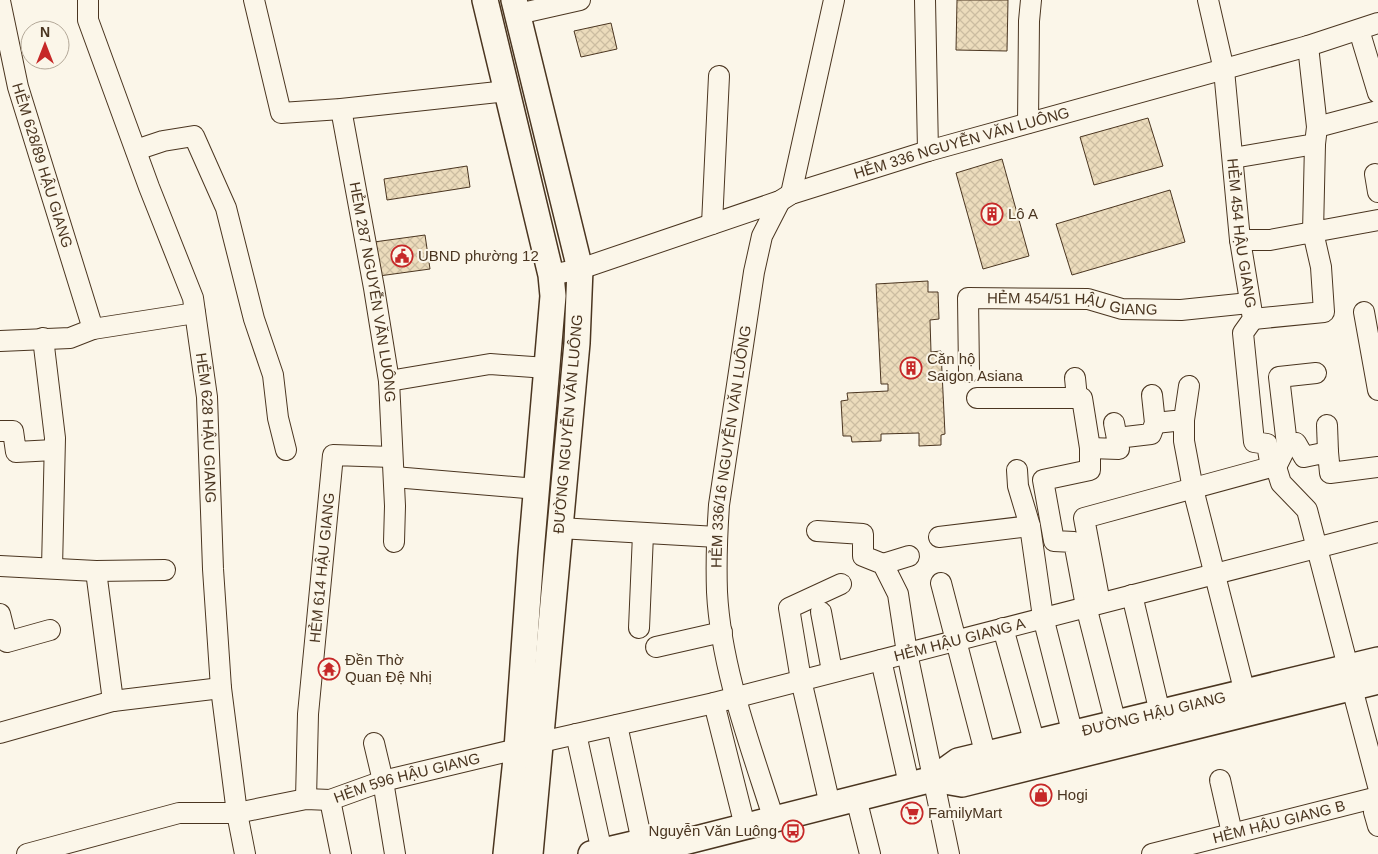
<svg xmlns="http://www.w3.org/2000/svg" width="1378" height="854" font-family="Arial,sans-serif">
	<style>
		.building { fill: url(#building-cross-hatch); stroke: #4a3520 }
		.lines { fill: none; stroke-linecap: round; stroke-linejoin: round }
		.minor-casing { stroke: #4a3520; stroke-width: 22 }
		.major-casing { stroke: #4a3520; stroke-width: 28 }
		.minor { stroke: #fbf6e9; stroke-width: 20 }
		.major { stroke: #fbf6e9; stroke-width: 25 }
		.labels { text-anchor: middle; stroke-width: 4; stroke-linejoin: round; paint-order: stroke }
		.street-label { font-size: 15px; fill: #4a3520; stroke: #fbf6e9 }
		.poi-label { font-size: 15px; fill: #4a3520; stroke: #fbf6e9; text-anchor: start }
	</style>
	<defs>
		<pattern id="building-cross-hatch" width="8" height="8" patternUnits="userSpaceOnUse" patternTransform="scale(1.25)"><rect width="8" height="8" fill="#ecdcbc"/><path d="M0 0l8 8M0 8l8-8" fill="none" stroke="#ccbda1"/></pattern>
	</defs>
	<rect width="100%" height="100%" fill="#fbf6e9"/>
	<path class="building" d="M 957,0 L 1008,0 L 1007,51 L 956,50 Z
		M 611,23 L 617,49 L 581,57 L 574,31 Z
		M 1148,118 L 1163,166 L 1094,185 L 1080,137 Z
		M 1002,159 L 1029,256 L 983,269 L 956,173 Z
		M 467,166 L 470,187 L 387,200 L 384,179 Z
		M 1170,190 L 1185,242 L 1072,275 L 1056,224 Z
		M 425,235 L 430,269 L 379,276 L 374,242 Z
		M 928,281 L 928,292 L 938,292 L 939,319 L 930,320 L 931,352 L 941,351 L 945,434 L 941,435 L 941,445 L 919,446 L 919,433 L 881,434 L 881,441 L 852,442 L 851,436 L 843,436 L 841,401 L 848,400 L 847,393 L 888,391 L 888,384 L 881,384 L 876,284 Z"/>
	<g class="lines">
		<g class="minor-casing">
			<g id="minor">
				<path id="s1" d="M 88,0 L 88,20 L 149,187 L 193,298 L 207,397 L 213,569 L 221,688 L 237,813 L 245,854"/>
				<path d="M 254,0 L 281,113 L 341,109 L 507,91"/>
				<path d="M 925,0 L 928,151"/>
				<path id="s2" d="M 1208,0 L 1224,70 L 1240,240 L 1253,319 L 1243,333 L 1254,442 L 1267,444 L 1271,467 L 1276,467 L 1281,483 L 1307,510 L 1348,667"/>
				<path id="s3" d="M 0,1 L 18,87 L 93,329"/>
				<path d="M 518,14 L 580,0"/>
				<path d="M 1359,30 L 1378,93"/>
				<path id="s4" d="M 341,109 L 374,288 L 389,381 L 395,506 L 394,542"/>
				<path d="M 1028,123 L 1029,21 L 1031,0"/>
				<path d="M 1317,127 L 1378,111"/>
				<path d="M 1315,144 L 1313,232 L 1378,220"/>
				<path d="M 136,150 L 163,141 L 194,136 L 226,208 L 254,319 L 273,375 L 278,418 L 286,450"/>
				<path d="M 1233,158 L 1315,144 L 1317,127 L 1308,46"/>
				<path d="M 1375,174 L 1378,192"/>
				<path d="M 791,194 L 834,0"/>
				<path d="M 712,224 L 719,76"/>
				<path d="M 1240,240 L 1270,240 L 1313,232 L 1321,267 L 1324,312 L 1253,319"/>
				<path id="s5" d="M 551,275 L 580,269 L 780,201 L 791,194 L 928,151 L 1308,46 L 1378,23"/>
				<path d="M 1364,312 L 1378,390"/>
				<path d="M 43,338 L 55,438 L 52,568"/>
				<path d="M 0,341 L 70,338 L 93,329 L 195,313"/>
				<path id="s6" d="M 969,372 L 968,298 L 1088,299 L 1122,309 L 1181,310 L 1249,303"/>
				<path d="M 1075,378 L 1077,398"/>
				<path d="M 389,381 L 490,364 L 547,368"/>
				<path d="M 977,398 L 1082,398 L 1090,448 L 1090,470 L 1043,480 L 1054,541 L 1074,542 L 1086,606 L 1116,724"/>
				<path d="M 1184,420 L 1184,441 L 1193,489 L 1245,693"/>
				<path d="M 1155,423 L 1184,420 L 1189,386"/>
				<path d="M 1327,425 L 1328,452"/>
				<path d="M 0,431 L 13,431 L 16,452 L 54,450"/>
				<path d="M 1117,438 L 1151,434 L 1155,423 L 1152,395"/>
				<path d="M 1287,445 L 1296,443 L 1304,457 L 1328,452 L 1330,473 L 1378,467"/>
				<path d="M 1090,448 L 1119,449 L 1114,423"/>
				<path d="M 1276,467 L 1287,445 L 1279,377 L 1316,373"/>
				<path d="M 1017,470 L 1018,486 L 1030,526 L 1043,617 L 1073,735"/>
				<path d="M 394,477 L 537,489"/>
				<path d="M 559,528 L 717,537"/>
				<path d="M 817,531 L 863,534 L 863,556 L 883,564 L 898,594 L 907,653 L 949,854"/>
				<path d="M 939,537 L 1030,526"/>
				<path d="M 883,564 L 909,556"/>
				<path d="M 0,566 L 96,571 L 165,570"/>
				<path d="M 96,571 L 113,701"/>
				<path d="M 941,583 L 986,756"/>
				<path d="M 1132,595 L 1160,713"/>
				<path d="M 1100,603 L 1084,518 L 1271,467"/>
				<path d="M 821,612 L 832,671"/>
				<path d="M 0,614 L 7,642 L 50,630"/>
				<path d="M 639,628 L 643,534"/>
				<path d="M 1003,628 L 1035,744"/>
				<path d="M 656,647 L 722,632"/>
				<path d="M 881,660 L 909,784"/>
				<path d="M 1352,688 L 1378,786"/>
				<path d="M 714,703 L 745,826"/>
				<path d="M 617,725 L 642,842"/>
				<path d="M 0,733 L 113,701 L 221,688"/>
				<path d="M 576,734 L 602,852"/>
				<path id="s7" d="M 541,742 L 714,703 L 1378,532"/>
				<path d="M 374,743 L 383,781 L 395,854"/>
				<path d="M 1220,780 L 1232,833"/>
				<path d="M 856,798 L 870,854"/>
				<path id="s8" d="M 306,799 L 308,714 L 333,455 L 392,457"/>
				<path d="M 330,800 L 341,854"/>
				<path d="M 1378,802 L 1374,812 L 1378,826"/>
				<path d="M 830,805 L 801,680 L 789,608 L 841,584"/>
				<path id="s9" d="M 774,820 C 751,747 721,669 717,592 C 716,563 717,534 719,505 L 754,272 L 762,236 L 780,201"/>
				<path id="s10" d="M 27,854 L 179,813 L 237,813 L 306,799 L 330,800 L 383,781 L 517,749"/>
				<path id="s11" d="M 1152,854 L 1378,797"/>
			</g>
		</g>
		<g class="major-casing">
			<g id="major">
				<path d="M 485,0 L 551,275 L 553,296 L 531,553 L 517,749 L 506,854"/>
				<path d="M 514,0 L 580,269 L 577,343 L 530,854"/>
				<path d="M 933,779 L 962,784 L 1378,681"/>
				<path d="M 591,854 L 642,842 L 668,846"/>
				<path id="s12" d="M 657,854 L 668,846 L 933,779 L 958,761 L 1378,660"/>
			</g>
		</g>
		<use href="#minor" class="minor"/>
		<use href="#major" class="major"/>
	</g>
	<defs>
		<g id="building-ring" transform="scale(1.125)"><circle r="9.5" fill="#fbf6e9" stroke="#c62828" stroke-width="1.5"/><path d="M-4-6H4V6H1V3H-1V6H-4ZM-2.5-4.3h1.7v1.8h-1.7ZM.8-4.3h1.7v1.8H.8ZM-2.5-1h1.7V.8h-1.7ZM.8-1h1.7V.8H.8Z" fill="#c62828"/></g>
		<g id="civic-ring" transform="scale(1.125)"><circle r="9.5" fill="#fbf6e9" stroke="#c62828" stroke-width="1.5"/><path d="M-.6-6.5H3V-4.5H.6V-3L4-1V1h2V6H-6V1h2V-1L-.6-3ZM-1.2 2.5V6h2.4V2.5Z" fill="#c62828"/></g>
		<g id="temple-ring" transform="scale(1.125)"><circle r="9.5" fill="#fbf6e9" stroke="#c62828" stroke-width="1.5"/><path d="M0-6L5-2H3V0L6.5 2.5H4V6H1.5V3h-3V6H-4V2.5H-6.5L-3 0V-2H-5Z" fill="#c62828"/></g>
		<g id="shop-ring" transform="scale(1.125)"><circle r="9.5" fill="#fbf6e9" stroke="#c62828" stroke-width="1.5"/><path d="M-5-2.5h2.3a2.7 3.5 0 0 1 5.4 0H5L5.5 6h-11ZM-1.5-2.5h3a1.5 2.3 0 0 0-3 0Z" fill="#c62828"/></g>
		<g id="supermarket-ring" transform="scale(1.125)"><circle r="9.5" fill="#fbf6e9" stroke="#c62828" stroke-width="1.5"/><path d="M-6-5.5h2.5l.6 2H6L4.5 2H-2.5L-4.4-4H-6ZM-1.5 3.2a1.3 1.3 0 1 0 .1 0ZM3 3.2a1.3 1.3 0 1 0 .1 0Z" fill="#c62828"/></g>
		<g id="bus-ring" transform="scale(1.125)"><circle r="9.5" fill="#fbf6e9" stroke="#c62828" stroke-width="1.5"/><path d="M-5-6H5V4H4V6H2V4H-2V6H-4V4H-5ZM-3.5-4V0h7V-4ZM-3.5 1.2v1.5H-2V1.2ZM2 1.2v1.5H3.5V1.2Z" fill="#c62828"/></g>
	</defs>
	<g fill-rule="evenodd">
		<use href="#building-ring" x="992" y="214"/>
		<use href="#civic-ring" x="402" y="256"/>
		<use href="#building-ring" x="911" y="368"/>
		<use href="#temple-ring" x="329" y="669"/>
		<use href="#shop-ring" x="1041" y="795"/>
		<use href="#supermarket-ring" x="912" y="813"/>
		<use href="#bus-ring" x="793" y="831"/>
	</g>
	<g class="labels">
		<g class="street-label">
			<text dy="5" stroke="none"><textPath href="#s5" startOffset="432">HẺM 336 NGUYỄN VĂN LUÔNG</textPath></text>
			<text dy="5" stroke="none"><textPath href="#s3" startOffset="170">HẺM 628/89 HẬU GIANG</textPath></text>
			<text dy="5" stroke="none"><textPath href="#s2" startOffset="236">HẺM 454 HẬU GIANG</textPath></text>
			<text dy="5" stroke="none"><textPath href="#s4" startOffset="186">HẺM 287 NGUYỄN VĂN LUÔNG</textPath></text>
			<text dy="5" stroke="none"><textPath href="#s6" startOffset="179">HẺM 454/51 HẬU GIANG</textPath></text>
			<text transform="translate(568 424) rotate(-85)" y="5">ĐƯỜNG NGUYỄN VĂN LUÔNG</text>
			<text dy="5" stroke="none"><textPath href="#s1" startOffset="448">HẺM 628 HẬU GIANG</textPath></text>
			<text dy="5" stroke="none"><textPath href="#s9" startOffset="382">HẺM 336/16 NGUYỄN VĂN LUÔNG</textPath></text>
			<text dy="5" stroke="none"><textPath href="#s8" startOffset="232">HẺM 614 HẬU GIANG</textPath></text>
			<text dy="5" stroke="none"><textPath href="#s7" startOffset="431">HẺM HẬU GIANG A</textPath></text>
			<text dy="5" stroke="none"><textPath href="#s12" startOffset="519">ĐƯỜNG HẬU GIANG</textPath></text>
			<text dy="5" stroke="none"><textPath href="#s10" startOffset="390">HẺM 596 HẬU GIANG</textPath></text>
			<text dy="5" stroke="none"><textPath href="#s11" startOffset="131">HẺM HẬU GIANG B</textPath></text>
		</g>
		<g class="poi-label">
			<text x="1008" y="219">Lô A</text>
			<text x="418" y="261">UBND phường 12</text>
			<text x="927" y="364">Căn hộ<tspan x="927" dy="17">Saigon Asiana</tspan></text>
			<text x="345" y="665">Đền Thờ<tspan x="345" dy="17">Quan Đệ Nhị</tspan></text>
			<text x="1057" y="800">Hogi</text>
			<text x="928" y="818">FamilyMart</text>
			<text x="777" y="836" text-anchor="end">Nguyễn Văn Luông</text>
		</g>
	</g>
	<g transform="translate(45 45)"><circle r="24" fill="#fbf6e9" stroke="#b4a999"/>
	<path d="M0-4L9 19L0 12L-9 19Z" fill="#c62828"/>
	<text y="-8" font-size="14" font-weight="bold" text-anchor="middle" fill="#4a3520">N</text>
	</g>
</svg>
